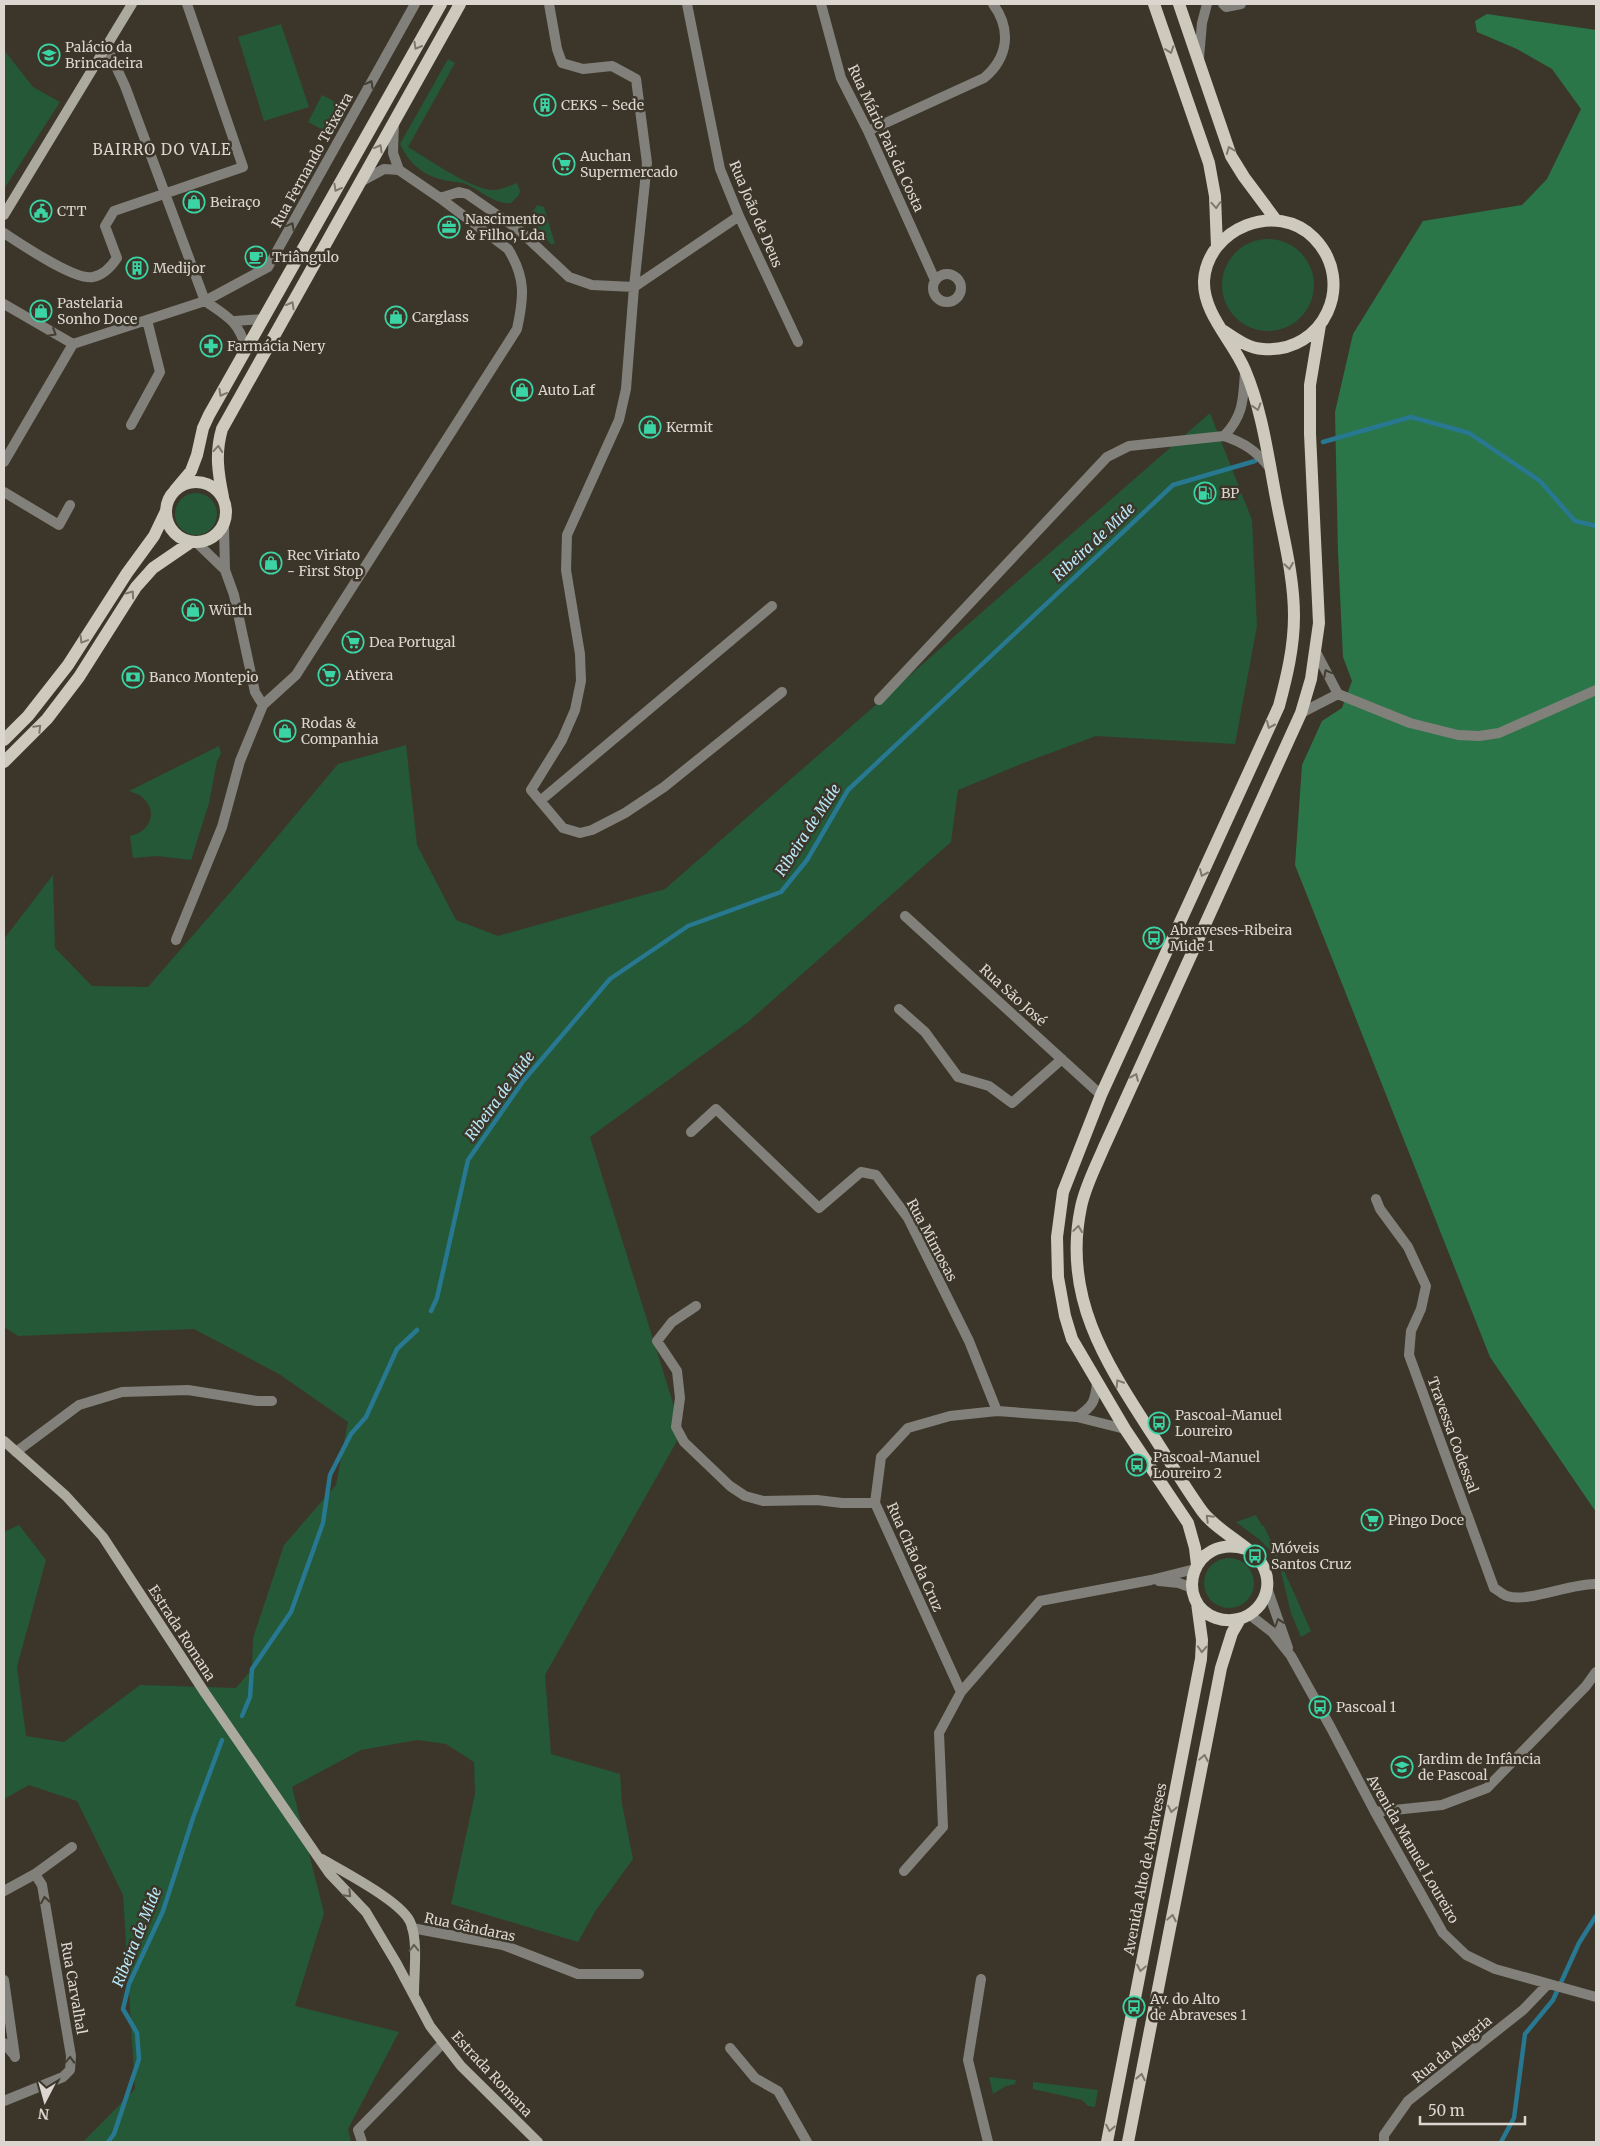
<svg xmlns="http://www.w3.org/2000/svg" width="1600" height="2146" font-family="Merriweather,serif">
	<style>
		.green { fill: #245837 }
		.forest { fill: #2a7648 }
		.lines { fill: none; stroke-linecap: round; stroke-linejoin: round }
		.stream { stroke: #277890; stroke-width: 4.5 }
		.street { stroke: #82807a; stroke-width: 10 }
		.secondary { stroke: #aca99f; stroke-width: 10 }
		.primary { stroke: #cdc9bc; stroke-width: 12 }
		.oneway { stroke: #7d786c }
		.oneway2 { stroke: #433d32 }
		.oneway3 { stroke: #635e53 }
		.labels { text-anchor: middle; stroke-width: 5; stroke-linejoin: round; paint-order: stroke }
		.poi-label { font-size: 14px; fill: #dbd7d0; stroke: #3c362a; text-anchor: start }
		.street-label { font-size: 14px; fill: #dbd7d0; stroke: #3c362a }
		.neighbourhood-label { font-size: 15px; letter-spacing: 1px; fill: #dbd7d0; stroke: #3c362a }
		.water-label { font-size: 15px; font-style: italic; fill: #b9e9fa; stroke: #3c362a }
	</style>
	<rect width="100%" height="100%" fill="#3c362a"/>
	<path class="green" d="M 281,24 L 309,107 L 264,121 L 238,37 Z
		M 4,50 L 33,87 L 60,102 L 4,189 Z
		M 448,59 L 455,63 L 408,147 C 427,158 469,188 491,190 C 499,191 509,186 517,183 L 520,191 L 519,195 L 511,203 C 495,205 480,190 466,184 C 458,181 450,182 443,180 C 422,175 409,163 400,144 Z
		M 322,95 L 343,106 L 329,133 L 308,122 Z
		M 537,205 L 544,207 L 555,244 L 551,244 L 532,224 L 532,213 Z
		M1222 285a46 46 0 1 1 92 0a46 46 0 1 1-92 0Z
		M 1210,413 L 1252,520 L 1257,626 L 1235,744 L 1096,736 L 1026,762 L 958,790 L 951,842 L 748,1022 L 590,1137 L 682,1432 L 545,1675 L 551,1754 L 620,1774 L 622,1804 L 633,1859 L 596,1910 L 578,1942 L 451,1904 L 475,1794 L 474,1762 L 446,1744 L 417,1740 L 361,1750 L 292,1787 L 324,1913 L 295,2006 L 399,2032 L 348,2129 L 351,2142 L 83,2142 L 135,2089 L 123,1895 L 77,1801 L 29,1785 L 4,1799 L 4,1532 L 19,1525 L 46,1560 L 17,1667 L 26,1736 L 64,1742 L 140,1685 L 236,1688 L 252,1669 L 253,1638 L 284,1545 L 336,1485 L 348,1422 L 279,1374 L 194,1329 L 18,1336 L 4,1327 L 4,939 L 53,875 L 55,948 L 92,986 L 148,987 L 247,873 L 338,764 L 406,745 L 417,845 L 456,920 L 498,936 L 665,889 Z
		M175 514a21 21 0 1 1 42 0a21 21 0 1 1-42 0Z
		M 219,746 L 221,753 L 217,761 L 209,803 L 191,860 L 157,856 L 133,858 L 130,836 C 149,832 159,813 143,798 C 140,794 134,793 129,791 Z
		M 1256,1515 L 1262,1526 L 1264,1526 L 1311,1631 L 1301,1637 L 1291,1613 L 1280,1568 L 1274,1554 L 1260,1540 L 1236,1522 Z
		M1204 1583a25 25 0 1 1 50 0a25 25 0 1 1-50 0Z
		M 989,2077 L 1016,2080 L 1015,2084 L 1006,2086 L 993,2094 Z
		M 1033,2082 L 1098,2090 L 1095,2107 L 1088,2106 L 1082,2100 L 1033,2089 Z"/>
	<path class="forest" d="M 1487,14 L 1596,30 L 1596,1512 L 1490,1357 L 1295,865 L 1302,765 L 1322,721 L 1342,708 L 1352,681 L 1343,657 L 1338,552 L 1335,412 L 1353,334 L 1423,221 L 1522,205 L 1547,179 L 1581,109 L 1552,69 L 1517,49 L 1477,32 L 1475,21 Z"/>
	<g class="lines">
		<path class="stream" d="M 1323,442 L 1411,417 L 1469,433 L 1540,481 L 1575,521 L 1596,526
			M 431,1311 L 437,1298 L 468,1160 L 524,1080 L 610,979 L 688,926 L 781,892 L 807,860 L 848,790 L 1173,485 L 1255,461
			M 242,1716 L 250,1697 L 252,1669 L 291,1612 L 323,1523 L 330,1475 L 351,1434 L 366,1417 L 397,1349 L 417,1330
			M 108,2142 L 114,2134 L 139,2059 L 137,2033 L 123,2009 L 129,1984 L 163,1911 L 193,1818 L 222,1740
			M 1501,2142 L 1514,2118 L 1525,2034 L 1553,2000 L 1579,1943 L 1596,1916"/>
		<path class="street" d="M 549,4 L 557,49 L 562,63 L 583,69 L 612,66 L 636,79 L 647,163 L 634,287 L 626,389 L 619,420 L 567,535 L 566,570 L 580,654 L 581,681 L 575,710 L 562,740 L 531,790 L 563,828 L 580,833 L 592,830 L 625,813 L 664,787 L 782,692
			M 687,4 L 720,169 L 739,216 L 798,342
			M 821,4 L 841,78 L 868,131 L 935,280
			M 1223,4 L 1226,7 L 1241,4
			M 104,52 L 111,56 L 125,86 L 205,301 C 227,316 240,322 246,350
			M 1199,58 L 1202,23 L 1207,4
			M 394,121 L 393,153 L 399,170
			M 868,131 L 984,78 C 1008,58 1012,30 993,4
			M 360,182 L 384,169 L 399,170 L 440,198 L 459,192 L 467,194 L 519,230 L 569,277 L 592,285 L 634,287 L 739,216
			M 4,233 C 21,244 75,281 93,277 C 104,275 111,267 117,258 L 105,226 L 114,211 L 243,167 L 187,4
			M933 288a14 14 0 1 1 28 0a14 14 0 1 1-28 0Z
			M 4,304 L 73,344
			M 235,321 L 264,319
			M 131,425 L 160,372 L 147,320
			M 1224,436 C 1244,415 1243,399 1245,373
			M 4,462 L 73,344 L 205,301 L 268,267 L 415,4
			M 4,492 L 59,525 L 70,505
			M 197,543 L 225,570
			M 1316,652 L 1338,694 L 1410,723 L 1458,735 L 1479,736 L 1499,733 L 1596,690
			M 879,700 L 1107,457 L 1129,446 L 1224,436 C 1245,443 1256,451 1270,468
			M 263,705 L 296,675 L 517,329 C 524,297 526,278 508,249 L 440,198
			M 1301,713 L 1338,694
			M 540,801 L 772,606
			M 905,916 L 1101,1095
			M 176,940 L 222,827 L 240,761 L 263,705 L 255,692 L 234,595 L 225,570 L 224,527
			M 899,1009 L 925,1032 L 958,1077 L 989,1086 L 1012,1103 L 1062,1059
			M 691,1132 L 716,1109 L 819,1208 L 861,1172 L 876,1175 L 908,1218 L 969,1341 L 997,1411
			M 1376,1199 L 1380,1209 L 1408,1247 L 1426,1286 L 1421,1309 L 1411,1331 L 1409,1355 L 1494,1588 C 1498,1590 1503,1595 1507,1596 C 1528,1603 1571,1583 1596,1584
			M 696,1306 L 672,1322 L 657,1341 L 677,1371 L 680,1398 L 676,1427 L 684,1442 L 730,1486 L 745,1496 L 763,1501 L 817,1500 L 842,1503 L 875,1503
			M 1077,1417 C 1093,1406 1095,1402 1097,1383
			M 16,1452 L 79,1405 L 122,1392 L 188,1390 L 257,1401 L 272,1401
			M 1159,1581 L 1179,1583 L 1192,1588
			M 1267,1588 L 1288,1648
			M 1250,1615 L 1272,1632 L 1291,1656 L 1331,1728 L 1375,1812 L 1443,1933 L 1466,1955 L 1495,1969 L 1596,1997
			M 961,1692 L 875,1503 L 881,1457 L 908,1428 L 950,1416 L 997,1411 L 1077,1417 L 1125,1429
			M 1375,1812 L 1442,1805 L 1487,1788 L 1586,1686 L 1596,1672
			M 904,1871 L 943,1827 L 939,1733 L 961,1692 L 1040,1601 L 1151,1580 L 1195,1569
			M 35,1874 L 72,1847
			M 4,1891 L 35,1874 L 42,1885 L 71,2056 L 70,2070 L 63,2077 L 4,2101
			M 412,1928 L 503,1945 L 578,1974 L 639,1974
			M 981,1979 L 968,2060 L 988,2142
			M 4,1980 L 15,2057
			M 4,2043 L 15,2056
			M 730,2048 L 755,2078 L 778,2091 L 807,2142
			M 362,2142 L 358,2130 L 443,2043
			M 1384,2142 L 1384,2135 L 1408,2101 L 1523,2010 L 1548,1984"/>
		<path class="secondary" d="M 4,215 L 132,4
			M 4,1441 L 66,1496 L 103,1537 L 205,1693 L 329,1873 L 366,1912 L 397,1964 L 430,2026 L 461,2066 L 538,2142
			M 322,1859 C 342,1871 405,1903 411,1924 C 418,1942 414,1973 414,1993"/>
		<path class="primary" d="M 1154,4 L 1209,163 L 1215,196 L 1217,247
			M 1179,4 L 1231,156 L 1244,177 L 1276,220
			M166 512a30 30 0 1 1 60 0a30 30 0 1 1-60 0Z
			M 175,490 L 191,471 L 197,455 L 203,428 L 209,415 L 441,4
			M 223,497 C 218,473 215,453 222,429 L 460,4
			M 4,740 L 28,716 L 68,665 L 127,573 L 154,536 L 166,511
			M 4,762 L 47,719 L 79,677 L 136,587 L 153,568 L 191,542
			M 1246,1549 C 1191,1533 1173,1603 1216,1618 C 1248,1629 1279,1597 1263,1566 C 1254,1548 1216,1531 1202,1511 C 1184,1486 1169,1460 1152,1434 C 1106,1363 1062,1297 1081,1207 C 1085,1187 1096,1166 1104,1147 L 1301,713 L 1311,679 L 1319,623 L 1310,434 L 1310,385 L 1320,325
			M 1197,1565 L 1195,1548 L 1188,1523 L 1125,1429 L 1072,1339 L 1065,1316 L 1058,1277 L 1057,1237 L 1063,1192 L 1101,1095 L 1279,706 C 1287,676 1294,647 1294,616 C 1294,576 1283,536 1276,498 C 1268,456 1262,410 1245,370 C 1233,341 1203,314 1204,281 C 1207,228 1277,200 1314,238 C 1357,282 1324,354 1263,349 C 1248,348 1236,339 1224,331
			M 1107,2142 L 1201,1659 L 1202,1640 L 1197,1603
			M 1128,2142 L 1221,1668 L 1232,1633 L 1240,1619"/>
	</g>
	<defs><path id="oneway-chevron" d="M-2-3.5L2.5 0L-2 3.5" fill="none" stroke-width="1.6" stroke-linecap="round" stroke-linejoin="round" transform="scale(1.25)"/></defs>
	<g class="oneway">
		<use href="#oneway-chevron" transform="translate(417 46) rotate(120)"/>
		<use href="#oneway-chevron" transform="translate(1170 50) rotate(71)"/>
		<use href="#oneway-chevron" transform="translate(379 148) rotate(-61)"/>
		<use href="#oneway-chevron" transform="translate(1230 150) rotate(-111)"/>
		<use href="#oneway-chevron" transform="translate(337 188) rotate(119)"/>
		<use href="#oneway-chevron" transform="translate(1216 205) rotate(86)"/>
		<use href="#oneway-chevron" transform="translate(291 305) rotate(-61)"/>
		<use href="#oneway-chevron" transform="translate(222 393) rotate(119)"/>
		<use href="#oneway-chevron" transform="translate(1257 407) rotate(73)"/>
		<use href="#oneway-chevron" transform="translate(218 449) rotate(-85)"/>
		<use href="#oneway-chevron" transform="translate(1289 566) rotate(81)"/>
		<use href="#oneway-chevron" transform="translate(131 594) rotate(-55)"/>
		<use href="#oneway-chevron" transform="translate(83 640) rotate(121)"/>
		<use href="#oneway-chevron" transform="translate(1270 725) rotate(114)"/>
		<use href="#oneway-chevron" transform="translate(38 728) rotate(-45)"/>
		<use href="#oneway-chevron" transform="translate(1203 873) rotate(114)"/>
		<use href="#oneway-chevron" transform="translate(1135 1077) rotate(-66)"/>
		<use href="#oneway-chevron" transform="translate(1078 1229) rotate(-82)"/>
		<use href="#oneway-chevron" transform="translate(1119 1383) rotate(-122)"/>
		<use href="#oneway-chevron" transform="translate(1209 1518) rotate(-135)"/>
		<use href="#oneway-chevron" transform="translate(1202 1649) rotate(93)"/>
		<use href="#oneway-chevron" transform="translate(1204 1758) rotate(-79)"/>
		<use href="#oneway-chevron" transform="translate(1172 1809) rotate(101)"/>
		<use href="#oneway-chevron" transform="translate(1172 1918) rotate(-79)"/>
		<use href="#oneway-chevron" transform="translate(1141 1968) rotate(101)"/>
		<use href="#oneway-chevron" transform="translate(1141 2077) rotate(-79)"/>
		<use href="#oneway-chevron" transform="translate(1110 2128) rotate(101)"/>
	</g>
	<g class="oneway2">
		<use href="#oneway-chevron" transform="translate(370 84) rotate(-61)"/>
		<use href="#oneway-chevron" transform="translate(291 226) rotate(-61)"/>
		<use href="#oneway-chevron" transform="translate(53 333) rotate(31)"/>
		<use href="#oneway-chevron" transform="translate(1327 673) rotate(-118)"/>
		<use href="#oneway-chevron" transform="translate(1279 1622) rotate(-109)"/>
		<use href="#oneway-chevron" transform="translate(45 1900) rotate(-99)"/>
		<use href="#oneway-chevron" transform="translate(70 2060) rotate(-88)"/>
	</g>
	<g class="oneway3">
		<use href="#oneway-chevron" transform="translate(348 1894) rotate(45)"/>
		<use href="#oneway-chevron" transform="translate(414 1948) rotate(-91)"/>
	</g>
	<defs>
		<g id="school-ring" transform="scale(1.125)"><circle r="9.5" fill="#3c362a" stroke="#3bd4a4" stroke-width="1.5"/><path d="M0-5L7-2L0 1L-7-2ZM-4 1L0 2.5L4 1V4Q0 6-4 4Z" fill="#3bd4a4"/></g>
		<g id="building-ring" transform="scale(1.125)"><circle r="9.5" fill="#3c362a" stroke="#3bd4a4" stroke-width="1.5"/><path d="M-4-6H4V6H1V3H-1V6H-4ZM-2.5-4.3h1.7v1.8h-1.7ZM.8-4.3h1.7v1.8H.8ZM-2.5-1h1.7V.8h-1.7ZM.8-1h1.7V.8H.8Z" fill="#3bd4a4"/></g>
		<g id="supermarket-ring" transform="scale(1.125)"><circle r="9.5" fill="#3c362a" stroke="#3bd4a4" stroke-width="1.5"/><path d="M-6-5.5h2.5l.6 2H6L4.5 2H-2.5L-4.4-4H-6ZM-1.5 3.2a1.3 1.3 0 1 0 .1 0ZM3 3.2a1.3 1.3 0 1 0 .1 0Z" fill="#3bd4a4"/></g>
		<g id="shop-ring" transform="scale(1.125)"><circle r="9.5" fill="#3c362a" stroke="#3bd4a4" stroke-width="1.5"/><path d="M-5-2.5h2.3a2.7 3.5 0 0 1 5.4 0H5L5.5 6h-11ZM-1.5-2.5h3a1.5 2.3 0 0 0-3 0Z" fill="#3bd4a4"/></g>
		<g id="civic-ring" transform="scale(1.125)"><circle r="9.5" fill="#3c362a" stroke="#3bd4a4" stroke-width="1.5"/><path d="M-.6-6.5H3V-4.5H.6V-3L4-1V1h2V6H-6V1h2V-1L-.6-3ZM-1.2 2.5V6h2.4V2.5Z" fill="#3bd4a4"/></g>
		<g id="office-ring" transform="scale(1.125)"><circle r="9.5" fill="#3c362a" stroke="#3bd4a4" stroke-width="1.5"/><path d="M-6-3h4V-5.5h4V-3h4V5H-6ZM-1-4.5V-3h2v-1.5ZM-6 0V1H6V0Z" fill="#3bd4a4"/></g>
		<g id="cafe-ring" transform="scale(1.125)"><circle r="9.5" fill="#3c362a" stroke="#3bd4a4" stroke-width="1.5"/><path d="M-5.5-4.5H6V0H3Q3 3.5 0 3.5H-2.5Q-5.5 3.5-5.5 0ZM3-3.2v2h1.7v-2ZM-6 4.5H4V6H-6Z" fill="#3bd4a4"/></g>
		<g id="pharmacy-ring" transform="scale(1.125)"><circle r="9.5" fill="#3c362a" stroke="#3bd4a4" stroke-width="1.5"/><path d="M-2-6h4v4h4v4h-4v4h-4v-4h-4v-4h4Z" fill="#3bd4a4"/></g>
		<g id="fuel-ring" transform="scale(1.125)"><circle r="9.5" fill="#3c362a" stroke="#3bd4a4" stroke-width="1.5"/><path d="M-5.5-6h7V0h2V4h1.3V-2.5L3-4.5l.8-.8L6-3V5H2.5V1h-1V6h-7ZM-4.2-4.7v3.2H.2V-4.7Z" fill="#3bd4a4"/></g>
		<g id="bank-ring" transform="scale(1.125)"><circle r="9.5" fill="#3c362a" stroke="#3bd4a4" stroke-width="1.5"/><path d="M-6-4H6V4H-6ZM0-2.3a2.3 2.3 0 1 0 0 4.6a2.3 2.3 0 1 0 0-4.6Z" fill="#3bd4a4"/></g>
		<g id="bus-ring" transform="scale(1.125)"><circle r="9.5" fill="#3c362a" stroke="#3bd4a4" stroke-width="1.5"/><path d="M-5-6H5V4H4V6H2V4H-2V6H-4V4H-5ZM-3.5-4V0h7V-4ZM-3.5 1.2v1.5H-2V1.2ZM2 1.2v1.5H3.5V1.2Z" fill="#3bd4a4"/></g>
	</defs>
	<g fill-rule="evenodd">
		<use href="#school-ring" x="49" y="55"/>
		<use href="#building-ring" x="545" y="105"/>
		<use href="#supermarket-ring" x="564" y="164"/>
		<use href="#shop-ring" x="194" y="202"/>
		<use href="#civic-ring" x="41" y="211"/>
		<use href="#office-ring" x="449" y="227"/>
		<use href="#cafe-ring" x="256" y="257"/>
		<use href="#building-ring" x="137" y="268"/>
		<use href="#shop-ring" x="41" y="311"/>
		<use href="#shop-ring" x="396" y="317"/>
		<use href="#pharmacy-ring" x="211" y="346"/>
		<use href="#shop-ring" x="522" y="390"/>
		<use href="#shop-ring" x="650" y="427"/>
		<use href="#fuel-ring" x="1205" y="493"/>
		<use href="#shop-ring" x="271" y="563"/>
		<use href="#shop-ring" x="193" y="610"/>
		<use href="#supermarket-ring" x="353" y="642"/>
		<use href="#supermarket-ring" x="329" y="675"/>
		<use href="#bank-ring" x="133" y="677"/>
		<use href="#shop-ring" x="285" y="731"/>
		<use href="#bus-ring" x="1154" y="938"/>
		<use href="#bus-ring" x="1159" y="1423"/>
		<use href="#bus-ring" x="1137" y="1465"/>
		<use href="#supermarket-ring" x="1372" y="1520"/>
		<use href="#bus-ring" x="1255" y="1556"/>
		<use href="#bus-ring" x="1320" y="1707"/>
		<use href="#school-ring" x="1402" y="1767"/>
		<use href="#bus-ring" x="1134" y="2007"/>
	</g>
	<g class="labels">
		<g class="poi-label">
			<text x="65" y="52">Palácio da<tspan x="65" dy="16">Brincadeira</tspan></text>
			<text x="561" y="110">CEKS - Sede</text>
			<text x="580" y="161">Auchan<tspan x="580" dy="16">Supermercado</tspan></text>
			<text x="210" y="207">Beiraço</text>
			<text x="57" y="216">CTT</text>
			<text x="465" y="224">Nascimento<tspan x="465" dy="16">&amp; Filho, Lda</tspan></text>
			<text x="272" y="262">Triângulo</text>
			<text x="153" y="273">Medijor</text>
			<text x="57" y="308">Pastelaria<tspan x="57" dy="16">Sonho Doce</tspan></text>
			<text x="412" y="322">Carglass</text>
			<text x="227" y="351">Farmácia Nery</text>
			<text x="538" y="395">Auto Laf</text>
			<text x="666" y="432">Kermit</text>
			<text x="1221" y="498">BP</text>
			<text x="287" y="560">Rec Viriato<tspan x="287" dy="16">- First Stop</tspan></text>
			<text x="209" y="615">Würth</text>
			<text x="369" y="647">Dea Portugal</text>
			<text x="345" y="680">Ativera</text>
			<text x="149" y="682">Banco Montepio</text>
			<text x="301" y="728">Rodas &amp;<tspan x="301" dy="16">Companhia</tspan></text>
			<text x="1170" y="935">Abraveses-Ribeira<tspan x="1170" dy="16">Mide 1</tspan></text>
			<text x="1175" y="1420">Pascoal-Manuel<tspan x="1175" dy="16">Loureiro</tspan></text>
			<text x="1153" y="1462">Pascoal-Manuel<tspan x="1153" dy="16">Loureiro 2</tspan></text>
			<text x="1388" y="1525">Pingo Doce</text>
			<text x="1271" y="1553">Móveis<tspan x="1271" dy="16">Santos Cruz</tspan></text>
			<text x="1336" y="1712">Pascoal 1</text>
			<text x="1418" y="1764">Jardim de Infância<tspan x="1418" dy="16">de Pascoal</tspan></text>
			<text x="1150" y="2004">Av. do Alto<tspan x="1150" dy="16">de Abraveses 1</tspan></text>
		</g>
		<g class="street-label">
			<text transform="translate(886 138) rotate(65)" y="5">Rua Mário Pais da Costa</text>
			<text transform="translate(312 160) rotate(-61)" y="5">Rua Fernando Teixeira</text>
			<text transform="translate(756 214) rotate(67)" y="5">Rua João de Deus</text>
			<text transform="translate(1013 995) rotate(42)" y="5">Rua São José</text>
			<text transform="translate(932 1240) rotate(62)" y="5">Rua Mimosas</text>
			<text transform="translate(1453 1435) rotate(70)" y="5">Travessa Codessal</text>
			<text transform="translate(915 1557) rotate(66)" y="5">Rua Chão da Cruz</text>
			<text transform="translate(182 1633) rotate(57)" y="5">Estrada Romana</text>
			<text transform="translate(1413 1849) rotate(60)" y="5">Avenida Manuel Loureiro</text>
			<text transform="translate(1145 1869) rotate(-79)" y="5">Avenida Alto de Abraveses</text>
			<text transform="translate(470 1927) rotate(12)" y="5">Rua Gândaras</text>
			<text transform="translate(74 1988) rotate(80)" y="5">Rua Carvalhal</text>
			<text transform="translate(1452 2049) rotate(-39)" y="5">Rua da Alegria</text>
			<text transform="translate(492 2074) rotate(47)" y="5">Estrada Romana</text>
		</g>
		<g class="neighbourhood-label">
			<text x="162" y="155">BAIRRO DO VALE</text>
		</g>
		<g class="water-label">
			<text transform="translate(1094 542) rotate(-43)" y="5">Ribeira de Mide</text>
			<text transform="translate(808 830) rotate(-57)" y="5">Ribeira de Mide</text>
			<text transform="translate(500 1096) rotate(-54)" y="5">Ribeira de Mide</text>
			<text transform="translate(137 1937) rotate(-68)" y="5">Ribeira de Mide</text>
		</g>
	</g>
	<rect width="1600" height="2146" fill="none" stroke="#dbd7d0" stroke-width="10"/>
	<g transform="translate(45 2101) rotate(186)" stroke="#3c362a" stroke-width="4" paint-order="stroke">
	<path d="M0-4L9 19L0 12L-9 19Z" fill="#dbd7d0"/>
	<text y="-8" font-size="14" font-weight="bold" text-anchor="middle" fill="#dbd7d0">N</text>
	</g>
	<path d="M1420 2116v8h105v-8" fill="none" stroke="#dbd7d0" stroke-width="2.5"/>
	<text x="1428" y="2116" font-size="15" fill="#dbd7d0" stroke="#3c362a" stroke-width="4" paint-order="stroke">50 m</text>
</svg>
